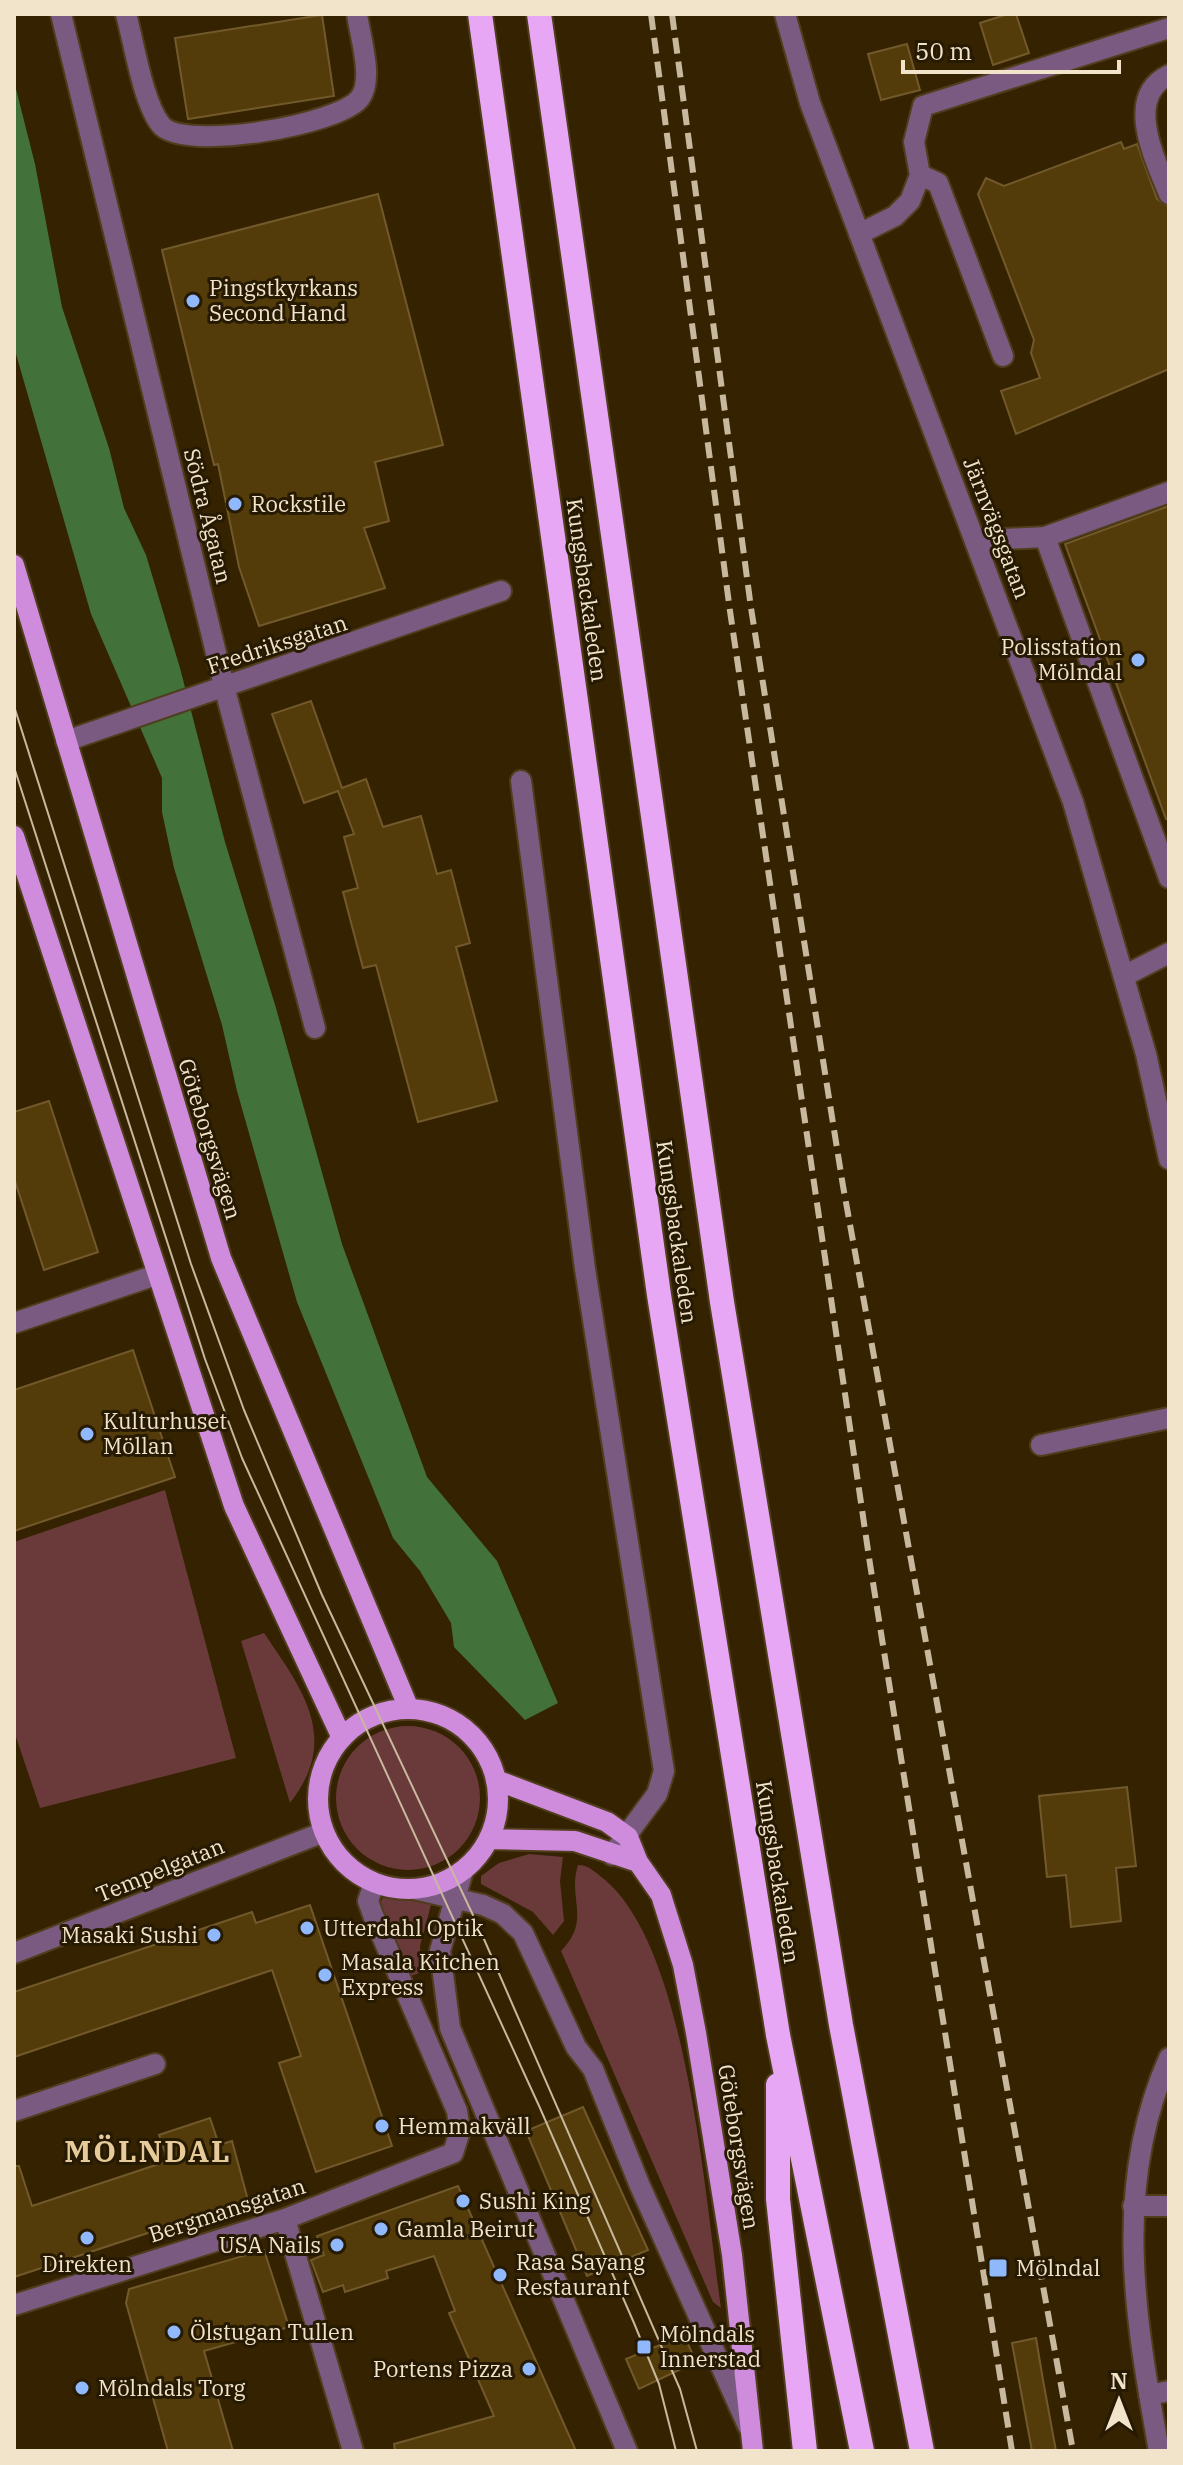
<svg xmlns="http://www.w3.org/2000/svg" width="1183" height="2465" font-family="'IBM Plex Serif',serif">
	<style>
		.green { fill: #693a39 }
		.water { fill: #42713a }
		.building { fill: #543c0a; stroke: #72592b; stroke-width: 2 }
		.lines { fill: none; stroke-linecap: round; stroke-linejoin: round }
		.minor-casing { stroke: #4f3d1c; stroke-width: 24 }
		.major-casing { stroke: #4f3d1c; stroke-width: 24 }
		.highway-casing { stroke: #4f3d1c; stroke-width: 28 }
		.minor { stroke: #7a5a81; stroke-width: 20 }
		.major { stroke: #cf8bdc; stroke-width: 20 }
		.highway { stroke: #e8a7f5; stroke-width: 24 }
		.tram { stroke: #c8b99e; stroke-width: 2 }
		.rail { stroke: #c8b99e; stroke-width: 6; stroke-dasharray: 16 8; stroke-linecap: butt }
		.poi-dot { fill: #90b8fd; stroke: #271a03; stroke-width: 3 }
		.labels { text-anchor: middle; stroke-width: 6; stroke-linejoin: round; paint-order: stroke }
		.poi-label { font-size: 22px; fill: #f2e3cb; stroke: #271a03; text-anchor: start }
		.street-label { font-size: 22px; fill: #f2e3cb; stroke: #271a03 }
		.district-label { font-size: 30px; font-weight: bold; letter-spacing: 2px; fill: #e6ca99; stroke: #271a03 }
	</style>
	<rect width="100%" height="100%" fill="#342200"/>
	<path class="green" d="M 165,1490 L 236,1758 L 40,1808 L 14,1731 L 14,1542 Z
		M 264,1633 C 302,1689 341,1738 290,1803 L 241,1641 Z
		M336 1798a72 72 0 1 1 144 0a72 72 0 1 1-144 0Z
		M 529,1854 L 563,1857 L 560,1881 L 564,1921 L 553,1935 L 533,1912 L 481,1884 L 481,1876 L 499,1863 Z
		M 578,1865 C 589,1865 596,1873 604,1879 C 688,1948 705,2200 721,2308 L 713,2302 L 561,1951 C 592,1919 567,1899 578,1865 Z
		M 383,1898 L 426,1901 L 431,1905 L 420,1946 L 422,1972 L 411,1976 L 379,1904 Z"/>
	<path class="water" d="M 14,81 L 35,164 L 62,307 L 109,448 L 124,508 L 146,555 L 180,668 L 225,842 L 276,1008 L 342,1244 L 427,1477 L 497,1561 L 558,1703 L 525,1720 L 454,1647 L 451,1623 L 420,1571 L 393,1538 L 297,1302 L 237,1091 L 222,1025 L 174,868 L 162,812 L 162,778 L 91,614 L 14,347 Z"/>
	<path class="building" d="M 1008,14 L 1016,14 L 1029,53 L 993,65 L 980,23 Z
		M 322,15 L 334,96 L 188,119 L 175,38 Z
		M 907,44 L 920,90 L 881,100 L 868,54 Z
		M 1121,142 L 1124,149 L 1137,144 L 1157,199 L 1169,207 L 1169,369 L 1016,434 L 1001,391 L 1040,378 L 1031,353 L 1034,340 L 978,194 L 986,178 L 1004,186 Z
		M 378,194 L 443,445 L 375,462 L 389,521 L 364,528 L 385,588 L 259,626 L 239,567 L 218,464 L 214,465 L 162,250 Z
		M 1169,506 L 1169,818 L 1166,819 L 1065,544 Z
		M 311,701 L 342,788 L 366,779 L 383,827 L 421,816 L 437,874 L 451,870 L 470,943 L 456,947 L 497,1101 L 418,1122 L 376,965 L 363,968 L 343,892 L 358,888 L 344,837 L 354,834 L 338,791 L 304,803 L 272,714 Z
		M 49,1101 L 98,1252 L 44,1270 L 14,1178 L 14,1112 Z
		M 133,1350 L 175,1477 L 14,1531 L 14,1390 Z
		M 1127,1787 L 1136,1866 L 1116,1868 L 1121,1921 L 1071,1927 L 1066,1875 L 1047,1877 L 1039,1796 Z
		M 310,1905 L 392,2146 L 316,2172 L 279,2063 L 301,2056 L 272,1970 L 14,2057 L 14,1992 L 252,1912 L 256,1923 Z
		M 583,2107 L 648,2250 L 587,2276 L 526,2131 Z
		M 210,2118 L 219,2145 L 232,2141 L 248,2200 L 14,2277 L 14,2166 L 19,2166 L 32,2206 L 168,2161 L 159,2135 Z
		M 458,2186 L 576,2451 L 395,2451 L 394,2444 L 494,2416 L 449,2313 L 455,2311 L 434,2256 L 386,2271 L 388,2278 L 345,2292 L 343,2285 L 323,2292 L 311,2260 L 324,2255 L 317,2236 Z
		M 264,2250 L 289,2327 L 204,2351 L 233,2451 L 168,2451 L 126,2303 L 129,2289 Z
		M 684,2335 L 696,2362 L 639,2389 L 626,2359 Z
		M 1036,2338 L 1043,2380 L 1056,2451 L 1032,2451 L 1012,2343 Z"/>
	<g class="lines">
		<g class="minor-casing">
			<path id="minor" d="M 61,14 L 224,686 L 315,1028
				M 126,14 C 134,43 143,103 161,125 C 183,152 340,125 360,98 C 374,79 360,37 357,14
				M 785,14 L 810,103 L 1073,802 L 1146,1054 L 1169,1159
				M 1169,75 C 1123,97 1156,161 1169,194
				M 920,175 L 938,183 L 1003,356
				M 859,234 L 895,216 L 910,201 L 920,175 L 914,142 L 923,106 L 1169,28
				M 1045,537 L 1169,878
				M 979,545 L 1004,539 L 1045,537 L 1169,492
				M 66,741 L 501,591
				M 521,781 L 585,1269 L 664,1771 L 657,1794 L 612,1855
				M 1124,976 L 1169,953
				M 14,1323 L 156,1275
				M 1041,1445 L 1169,1418
				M 463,1871 L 440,1951 L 450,2028 L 627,2451
				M 414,1889 L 483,1905 L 503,1914 L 523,1933 L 576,2047 L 593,2069 L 640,2186 L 748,2426
				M 14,1953 L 324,1832
				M 14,2111 L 155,2064
				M 1133,2206 L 1169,2206
				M 285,2219 L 353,2451
				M 14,2305 L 285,2219 L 453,2153 L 460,2131 L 457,2111 L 373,1915 L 368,1901 L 374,1883
				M 1149,2395 L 1169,2391
				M 1159,2451 C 1135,2318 1112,2186 1169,2058"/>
		</g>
		<g class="major-casing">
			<path id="major" d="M 14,565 L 221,1258 L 409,1709
				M 14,836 L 234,1506 L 342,1738
				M318 1799a90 90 0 1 1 180 0a90 90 0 1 1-180 0Z
				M 496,1780 L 607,1822 L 628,1837 L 638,1862 L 661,1895 L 683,1965 L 696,2033 L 732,2255 L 753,2451
				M 489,1839 L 575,1841 L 638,1862"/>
		</g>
		<g class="highway-casing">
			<path id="highway" d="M 480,14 L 659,1295 L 778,2035 L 862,2451
				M 539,14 L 722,1302 L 841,2025 L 922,2451
				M 778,2085 L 778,2199 L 805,2451"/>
		</g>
		<use href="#minor" class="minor"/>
		<use href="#major" class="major"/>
		<use href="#highway" class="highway"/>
		<path class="tram" d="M 14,706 L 191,1264 L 244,1410 L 322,1595 L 480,1930 L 680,2389 L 697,2451
			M 14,767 L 205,1359 L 242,1458 L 540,2108 L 634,2323 L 659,2384 L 676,2451"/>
		<path class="rail" d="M 651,14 L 730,611 L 870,1564 L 1012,2451
			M 672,14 L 751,608 L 843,1186 L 1073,2451"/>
	</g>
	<g class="poi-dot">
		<circle cx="193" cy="301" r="8"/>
		<circle cx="235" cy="504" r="8"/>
		<circle cx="1138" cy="660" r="8"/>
		<circle cx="87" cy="1434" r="8"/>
		<circle cx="307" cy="1928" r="8"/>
		<circle cx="214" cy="1935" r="8"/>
		<circle cx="325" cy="1975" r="8"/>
		<circle cx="382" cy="2126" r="8"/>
		<circle cx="463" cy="2201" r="8"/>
		<circle cx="381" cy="2229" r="8"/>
		<circle cx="87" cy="2238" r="8"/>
		<circle cx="337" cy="2245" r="8"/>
		<rect x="988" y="2258" width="20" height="20" rx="4"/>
		<circle cx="500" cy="2275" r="8"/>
		<circle cx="174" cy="2332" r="8"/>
		<rect x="636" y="2339" width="16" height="16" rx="4"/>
		<circle cx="529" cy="2369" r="8"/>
		<circle cx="82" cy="2388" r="8"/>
	</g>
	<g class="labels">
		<g class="poi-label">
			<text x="209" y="296">Pingstkyrkans<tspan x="209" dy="25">Second Hand</tspan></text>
			<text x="251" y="512">Rockstile</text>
			<text x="1122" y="655" text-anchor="end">Polisstation<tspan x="1122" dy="25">Mölndal</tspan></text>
			<text x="103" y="1429">Kulturhuset<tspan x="103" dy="25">Möllan</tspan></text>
			<text x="323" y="1936">Utterdahl Optik</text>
			<text x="198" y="1943" text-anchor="end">Masaki Sushi</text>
			<text x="341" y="1970">Masala Kitchen<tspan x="341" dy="25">Express</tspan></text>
			<text x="398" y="2134">Hemmakväll</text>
			<text x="479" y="2209">Sushi King</text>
			<text x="397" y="2237">Gamla Beirut</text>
			<text x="321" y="2253" text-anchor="end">USA Nails</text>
			<text x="516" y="2270">Rasa Sayang<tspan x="516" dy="25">Restaurant</tspan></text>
			<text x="87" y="2272" text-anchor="middle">Direkten</text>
			<text x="1016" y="2276">Mölndal</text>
			<text x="190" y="2340">Ölstugan Tullen</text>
			<text x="660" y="2342">Mölndals<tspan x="660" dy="25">Innerstad</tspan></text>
			<text x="513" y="2377" text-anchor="end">Portens Pizza</text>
			<text x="98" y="2396">Mölndals Torg</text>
		</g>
		<g class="street-label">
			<text transform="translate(208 516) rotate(76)" y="8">Södra Ågatan</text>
			<text transform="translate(997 528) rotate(69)" y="8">Järnvägsgatan</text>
			<text transform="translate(587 590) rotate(82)" y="8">Kungsbackaleden</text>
			<text transform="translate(277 644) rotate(-18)" y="8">Fredriksgatan</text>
			<text transform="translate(210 1139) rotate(73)" y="8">Göteborgsvägen</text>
			<text transform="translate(677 1232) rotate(82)" y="8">Kungsbackaleden</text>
			<text transform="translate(160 1870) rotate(-22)" y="8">Tempelgatan</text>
			<text transform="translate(778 1872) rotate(81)" y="8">Kungsbackaleden</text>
			<text transform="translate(739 2147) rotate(81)" y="8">Göteborgsvägen</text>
			<text transform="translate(227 2210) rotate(-18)" y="8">Bergmansgatan</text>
		</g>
		<g class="district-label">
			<text x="148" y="2162">MÖLNDAL</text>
		</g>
	</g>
	<rect width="1183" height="2465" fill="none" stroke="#f2e3cb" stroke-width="32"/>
	<g transform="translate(1119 2401)" stroke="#271a03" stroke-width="6" paint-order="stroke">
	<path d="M0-6L14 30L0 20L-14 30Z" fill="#f2e3cb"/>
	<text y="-12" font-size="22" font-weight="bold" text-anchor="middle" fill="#f2e3cb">N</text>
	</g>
	<path d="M903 60v12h216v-12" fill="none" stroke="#f2e3cb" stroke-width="4"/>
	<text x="915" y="60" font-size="24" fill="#f2e3cb" stroke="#271a03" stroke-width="6" paint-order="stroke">50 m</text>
</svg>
